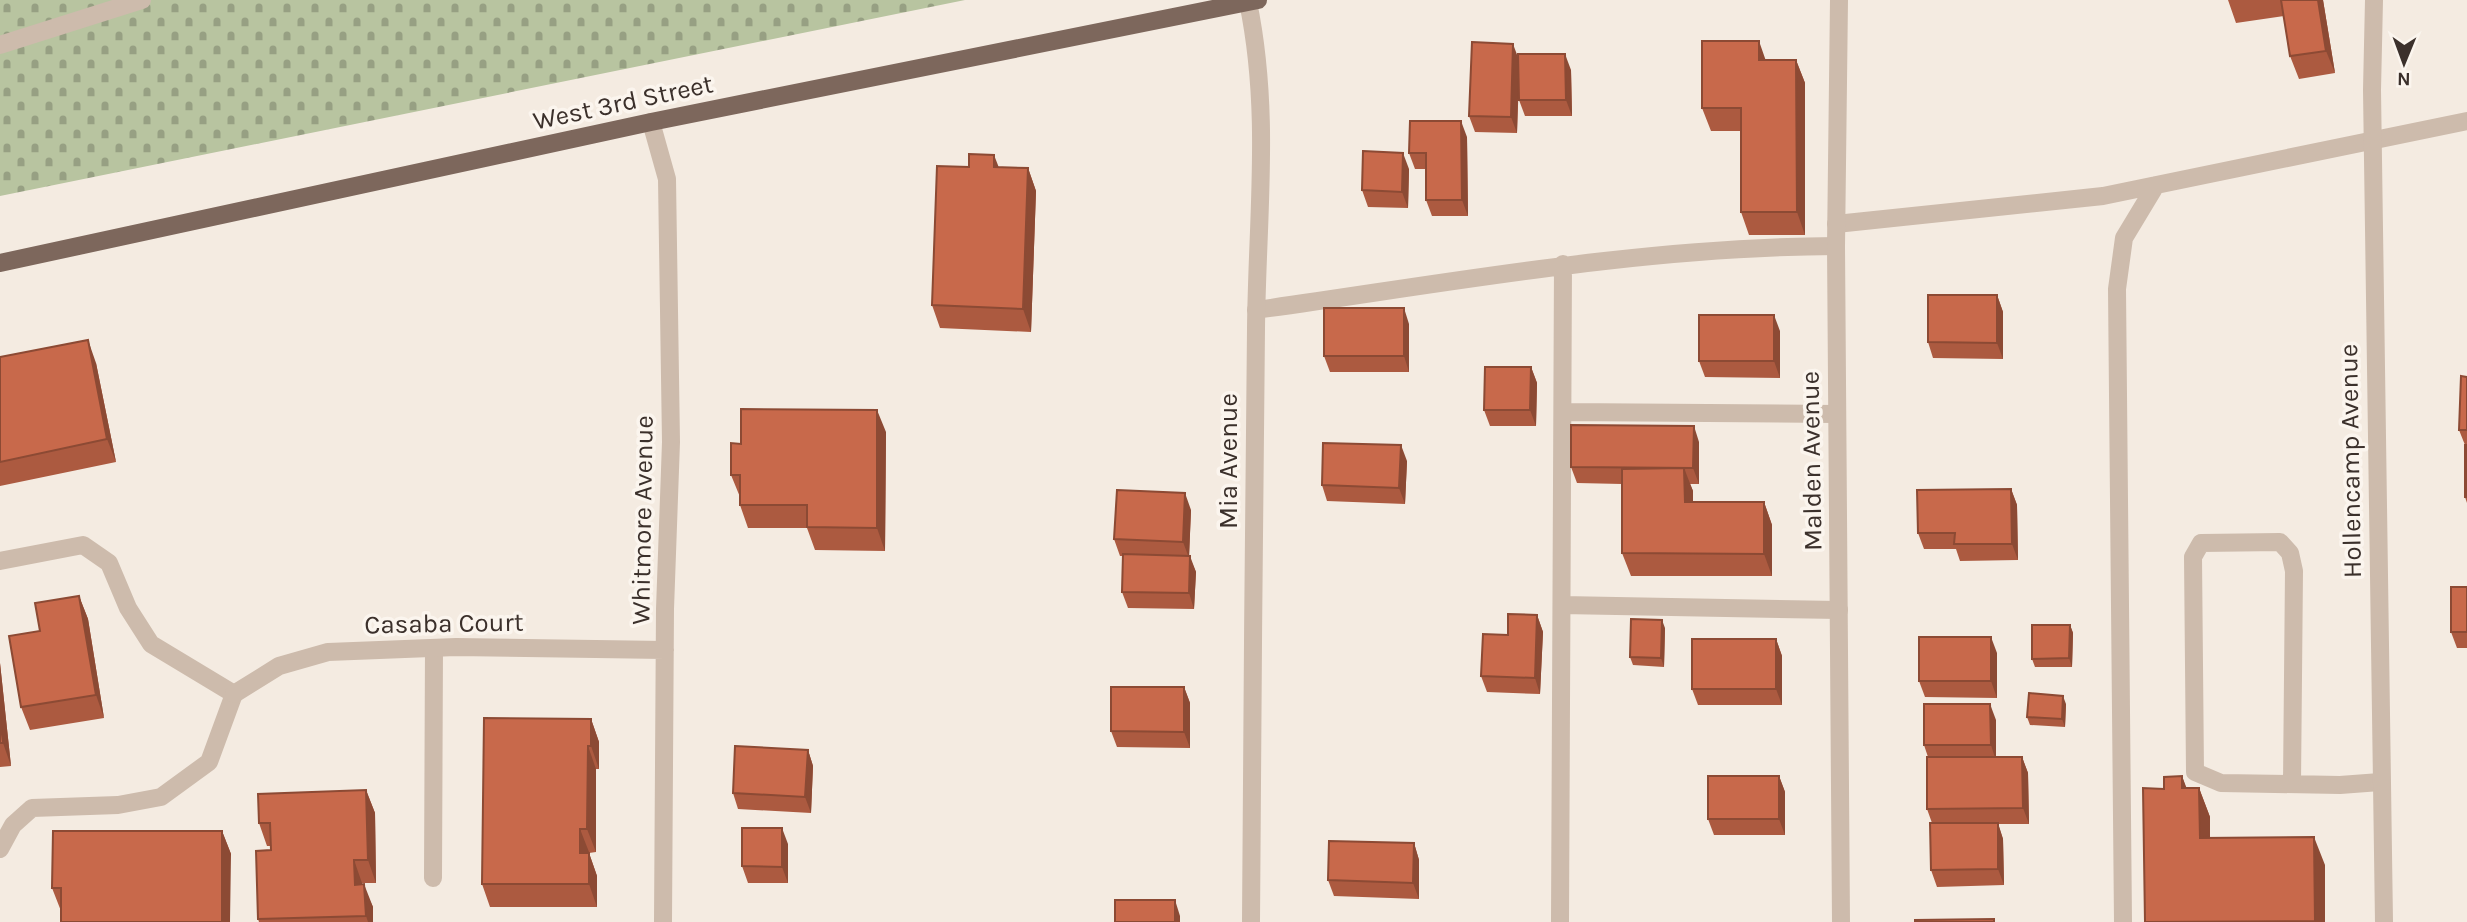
<svg xmlns="http://www.w3.org/2000/svg" width="2467" height="922" font-family="Karla,sans-serif">
	<style>
		.cemetery { fill: url(#cemetery-stones) }
		.lines { fill: none; stroke-linecap: round; stroke-linejoin: round }
		.lane { stroke: #cdbbac; stroke-width: 18 }
		.street { stroke: #cdbbac; stroke-width: 18 }
		.primary { stroke: #7d675c; stroke-width: 18 }
		.wall { fill: #ac5a40 }
		.shaded-wall { fill: #8c4a34 }
		.building { fill: #c8694b; stroke: #8c4a34; stroke-width: 2 }
		.labels { text-anchor: middle; stroke-width: 7; stroke-linejoin: round; paint-order: stroke }
		.street-label { font-size: 26px; fill: #3b302b; stroke: #fbf5ee }
	</style>
	<defs>
		<pattern id="cemetery-stones" width="16" height="16" patternUnits="userSpaceOnUse" patternTransform="scale(1.75)"><rect width="16" height="16" fill="#b8c4a0"/><path d="M2 7V4a2 2 0 0 1 4 0v3zM10 15v-3a2 2 0 0 1 4 0v3z" fill="#97a083"/></pattern>
	</defs>
	<rect width="100%" height="100%" fill="#f4ebe1"/>
	<path class="cemetery" d="M 0,0 L 965,0 L 0,196 Z"/>
	<g class="lines">
		<path class="lane" d="M 1836,224 L 2103,196 L 2467,121
			M 1256,310 C 1449,283 1640,247 1836,246
			M 1563,412 L 1836,414
			M 0,561 L 83,545 L 109,563 L 128,608 L 151,644 L 234,694 L 209,762 L 161,797 L 118,805 L 32,808 L 13,825 L 0,849
			M 1562,605 L 1839,610
			M 2292,783 L 2294,571 L 2290,553 L 2280,542 L 2201,543 L 2193,557 L 2195,772 L 2221,783 L 2340,785 L 2380,782
			M 433,878 L 434,648
			M 1560,922 L 1563,264
			M 2123,922 L 2117,289 L 2124,238 L 2156,185"/>
		<path class="street" d="M 1839,0 L 1836,246 L 1841,922
			M 2374,0 L 2372,90 L 2384,922
			M 1248,2 C 1271,113 1257,217 1256,329 C 1254,527 1252,724 1251,922
			M 0,45 L 142,0
			M 651,122 L 667,179 L 671,442 L 665,609 L 663,922
			M 234,694 L 279,666 L 328,652 L 456,647 L 665,650"/>
		<path class="primary" d="M 0,263 L 651,122 L 1258,0"/>
	</g>
	<path class="wall" d="M 2228,0 L 2323,0 L 2335,73 L 2299,79 L 2290,56 L 2284,16 L 2236,23 Z
		M 1518,57 L 1571,70 L 1572,116 L 1525,116 L 1519,100 L 1519,78 L 1517,133 L 1475,132 L 1469,116 Z
		M 1766,60 L 1796,60 L 1805,83 L 1805,235 L 1749,235 L 1741,212 L 1741,131 L 1711,131 L 1702,108 Z
		M 1467,137 L 1468,216 L 1432,216 L 1426,200 L 1426,169 L 1415,169 L 1409,153 Z
		M 969,167 L 1028,168 L 1036,191 L 1031,332 L 940,328 L 932,305 Z
		M 1409,169 L 1408,208 L 1368,207 L 1362,190 Z
		M 1997,295 L 2003,312 L 2003,359 L 1933,358 L 1928,342 Z
		M 1409,324 L 1409,372 L 1330,372 L 1324,356 Z
		M 1780,331 L 1780,378 L 1705,377 L 1699,361 Z
		M 0,357 L 96,363 L 116,462 L 0,486 Z
		M 1531,367 L 1537,383 L 1536,426 L 1490,426 L 1484,410 Z
		M 2467,377 L 2467,503 L 2465,497 L 2465,445 L 2459,430 Z
		M 886,432 L 885,551 L 815,550 L 807,528 L 748,528 L 740,505 L 740,497 L 731,475 L 741,444 Z
		M 1699,442 L 1699,484 L 1690,484 L 1693,491 L 1693,502 L 1764,502 L 1772,525 L 1772,576 L 1631,576 L 1622,553 L 1622,484 L 1577,483 L 1571,467 Z
		M 1407,461 L 1405,504 L 1327,501 L 1322,485 Z
		M 2011,489 L 2017,505 L 2018,560 L 1960,561 L 1956,549 L 1924,549 L 1918,533 Z
		M 1191,510 L 1189,556 L 1196,572 L 1194,609 L 1128,608 L 1122,592 L 1123,556 L 1120,556 L 1114,539 Z
		M 2467,587 L 2467,648 L 2457,648 L 2451,632 Z
		M 79,596 L 88,619 L 104,718 L 30,730 L 21,707 L 40,631 Z
		M 1537,615 L 1543,632 L 1540,694 L 1487,692 L 1481,676 L 1508,635 Z
		M 2070,625 L 2073,633 L 2072,667 L 2035,667 L 2032,659 Z
		M 1665,628 L 1664,667 L 1633,665 L 1630,657 Z
		M 1776,639 L 1782,656 L 1782,705 L 1698,705 L 1692,689 Z
		M 1997,653 L 1997,698 L 1925,697 L 1919,681 Z
		M 0,663 L 11,766 L 0,767 Z
		M 1184,687 L 1190,703 L 1190,748 L 1117,747 L 1111,731 Z
		M 2066,704 L 2065,727 L 2030,725 L 2027,717 Z
		M 591,719 L 599,742 L 599,769 L 596,769 L 596,852 L 589,853 L 597,876 L 597,907 L 490,907 L 482,884 Z
		M 1996,720 L 1996,757 L 2022,757 L 2028,773 L 2029,824 L 1998,824 L 2003,839 L 2004,885 L 1937,887 L 1931,870 L 1932,823 L 1927,809 L 1928,757 L 1924,745 Z
		M 808,750 L 813,766 L 811,813 L 738,809 L 733,793 Z
		M 1779,776 L 1785,792 L 1785,835 L 1714,835 L 1708,819 Z
		M 2182,776 L 2186,788 L 2199,788 L 2210,817 L 2210,838 L 2325,865 L 2325,922 L 2145,922 L 2164,789 Z
		M 366,790 L 375,813 L 376,883 L 362,883 L 362,884 L 373,907 L 373,922 L 259,922 L 258,919 L 271,850 L 271,846 L 267,846 L 259,823 Z
		M 222,831 L 231,854 L 61,911 L 52,888 Z
		M 1414,843 L 1419,860 L 1419,899 L 1334,896 L 1328,880 Z
		M 788,844 L 788,883 L 748,883 L 742,866 Z"/>
	<path class="shaded-wall" d="M 2318,0 L 2323,0 L 2335,73 L 2326,51 Z
		M 1759,41 L 1767,64 L 1759,60 Z
		M 1513,44 L 1519,60 L 1517,133 L 1511,117 Z
		M 1565,54 L 1571,70 L 1572,116 L 1566,100 Z
		M 1796,60 L 1805,83 L 1805,235 L 1797,212 Z
		M 1461,121 L 1467,137 L 1468,216 L 1462,200 Z
		M 1403,153 L 1409,169 L 1408,208 L 1402,192 Z
		M 994,155 L 1003,178 L 994,167 Z
		M 1028,168 L 1036,191 L 1031,332 L 1023,309 Z
		M 1997,295 L 2003,312 L 2003,359 L 1997,343 Z
		M 1404,308 L 1409,324 L 1409,372 L 1404,356 Z
		M 1774,315 L 1780,331 L 1780,378 L 1774,361 Z
		M 88,340 L 96,363 L 116,462 L 107,439 Z
		M 1531,367 L 1537,383 L 1536,426 L 1530,410 Z
		M 877,410 L 886,432 L 885,551 L 877,528 Z
		M 1694,426 L 1699,442 L 1699,484 L 1693,468 Z
		M 1401,445 L 1407,461 L 1405,504 L 1399,488 Z
		M 1684,468 L 1693,491 L 1693,525 L 1685,502 Z
		M 2011,489 L 2017,505 L 2018,560 L 2012,544 Z
		M 1185,493 L 1191,510 L 1189,558 L 1183,542 Z
		M 1764,502 L 1772,525 L 1772,576 L 1764,554 Z
		M 1190,556 L 1196,572 L 1194,609 L 1189,593 Z
		M 79,596 L 88,619 L 104,718 L 96,695 Z
		M 1537,615 L 1543,632 L 1540,694 L 1535,678 Z
		M 1662,620 L 1665,628 L 1664,667 L 1661,658 Z
		M 2070,625 L 2073,633 L 2072,667 L 2069,658 Z
		M 1991,637 L 1997,653 L 1997,698 L 1991,681 Z
		M 1776,639 L 1782,656 L 1782,705 L 1776,689 Z
		M 0,663 L 11,766 L 3,743 L 0,717 Z
		M 1184,687 L 1190,703 L 1190,748 L 1184,732 Z
		M 2063,696 L 2066,704 L 2065,727 L 2062,719 Z
		M 1990,704 L 1996,720 L 1996,761 L 1991,745 Z
		M 591,719 L 599,742 L 599,769 L 591,746 Z
		M 588,746 L 596,769 L 596,852 L 587,829 Z
		M 808,750 L 813,766 L 811,813 L 805,797 Z
		M 2022,757 L 2028,773 L 2029,824 L 2023,808 Z
		M 1779,776 L 1785,792 L 1785,835 L 1779,819 Z
		M 2182,776 L 2193,805 L 2182,788 Z
		M 2199,788 L 2210,817 L 2210,867 L 2200,838 Z
		M 366,790 L 375,813 L 376,883 L 368,860 Z
		M 1998,823 L 2003,839 L 2004,885 L 1998,869 Z
		M 782,828 L 788,844 L 788,883 L 782,867 Z
		M 580,829 L 589,852 L 580,853 Z
		M 222,831 L 231,854 L 230,922 L 222,922 Z
		M 2314,837 L 2325,865 L 2325,922 L 2315,922 L 2315,921 Z
		M 1414,843 L 1419,860 L 1419,899 L 1413,883 Z
		M 589,853 L 597,876 L 597,907 L 589,884 Z
		M 354,860 L 362,883 L 363,907 L 355,885 Z
		M 364,884 L 373,907 L 373,922 L 368,922 L 366,916 Z
		M 1175,900 L 1180,916 L 1180,922 L 1175,922 Z"/>
	<path class="building" d="M 2281,0 L 2318,0 L 2326,51 L 2290,56 Z
		M 1702,41 L 1759,41 L 1759,60 L 1796,60 L 1797,212 L 1741,212 L 1741,108 L 1702,108 Z
		M 1472,42 L 1513,44 L 1511,117 L 1469,116 Z
		M 1518,54 L 1565,54 L 1566,100 L 1519,100 Z
		M 1410,121 L 1461,121 L 1462,200 L 1426,200 L 1426,153 L 1409,153 Z
		M 1363,151 L 1403,153 L 1402,192 L 1362,190 Z
		M 969,154 L 994,155 L 994,167 L 1028,168 L 1023,309 L 932,305 L 937,166 L 969,167 Z
		M 1928,295 L 1997,295 L 1997,343 L 1928,342 Z
		M 1324,308 L 1404,308 L 1404,356 L 1324,356 Z
		M 1699,315 L 1774,315 L 1774,361 L 1699,361 Z
		M 88,340 L 107,439 L 0,462 L 0,357 Z
		M 1485,367 L 1531,367 L 1530,410 L 1484,410 Z
		M 2461,376 L 2467,377 L 2467,430 L 2459,430 Z
		M 741,409 L 877,410 L 877,528 L 807,527 L 807,505 L 740,505 L 740,475 L 731,475 L 731,443 L 741,444 Z
		M 1571,425 L 1694,426 L 1693,468 L 1571,467 Z
		M 1323,443 L 1401,445 L 1399,488 L 1322,485 Z
		M 2465,445 L 2467,445 L 2467,497 L 2465,497 Z
		M 1684,468 L 1685,502 L 1764,502 L 1764,554 L 1622,553 L 1622,469 Z
		M 2011,489 L 2012,544 L 1954,544 L 1955,533 L 1918,533 L 1917,490 Z
		M 1117,490 L 1185,493 L 1183,542 L 1114,539 Z
		M 1123,554 L 1190,556 L 1189,593 L 1122,592 Z
		M 2451,587 L 2467,587 L 2467,632 L 2451,632 Z
		M 79,596 L 96,695 L 21,707 L 9,636 L 40,631 L 35,603 Z
		M 1508,614 L 1537,615 L 1535,678 L 1481,676 L 1483,634 L 1508,635 Z
		M 1631,619 L 1662,620 L 1661,658 L 1630,657 Z
		M 2032,625 L 2070,625 L 2069,658 L 2032,659 Z
		M 1919,637 L 1991,637 L 1991,681 L 1919,681 Z
		M 1692,639 L 1776,639 L 1776,689 L 1692,689 Z
		M 1111,687 L 1184,687 L 1184,732 L 1111,731 Z
		M 2029,693 L 2063,696 L 2062,719 L 2027,717 Z
		M 1924,704 L 1990,704 L 1991,745 L 1924,745 Z
		M 0,717 L 3,743 L 0,743 Z
		M 484,718 L 591,719 L 591,746 L 588,746 L 587,829 L 580,829 L 580,853 L 589,853 L 589,884 L 482,884 Z
		M 735,746 L 808,750 L 805,797 L 733,793 Z
		M 1927,757 L 2022,757 L 2023,808 L 1927,809 Z
		M 1708,776 L 1779,776 L 1779,819 L 1708,819 Z
		M 2182,776 L 2182,788 L 2199,788 L 2200,838 L 2314,837 L 2315,921 L 2145,922 L 2143,788 L 2164,789 L 2164,777 Z
		M 366,790 L 368,860 L 354,860 L 355,885 L 364,884 L 366,916 L 258,919 L 256,851 L 271,850 L 270,823 L 259,823 L 258,794 Z
		M 1930,823 L 1998,823 L 1998,869 L 1931,870 Z
		M 742,828 L 782,828 L 782,867 L 742,866 Z
		M 53,831 L 222,831 L 222,922 L 61,922 L 61,888 L 52,888 Z
		M 1329,841 L 1414,843 L 1413,883 L 1328,880 Z
		M 1115,900 L 1175,900 L 1175,922 L 1115,922 Z
		M 1994,919 L 1994,922 L 1915,922 L 1915,920 Z"/>
	<g class="labels">
		<g class="street-label">
			<text transform="translate(623 102) rotate(-12)" y="9">West 3rd Street</text>
			<text transform="translate(1228 461) rotate(-90)" y="9">Mia Avenue</text>
			<text transform="translate(1811 461) rotate(-91)" y="9">Malden Avenue</text>
			<text transform="translate(2350 461) rotate(-91)" y="9">Hollencamp Avenue</text>
			<text transform="translate(642 520) rotate(-89)" y="9">Whitmore Avenue</text>
			<text transform="translate(444 623) rotate(-1)" y="9">Casaba Court</text>
		</g>
	</g>
	<g transform="translate(2404 63) rotate(181)" stroke="#fbf5ee" stroke-width="5" paint-order="stroke">
	<path d="M0-5L12 26L0 18L-12 26Z" fill="#3b302b"/>
	<text y="-10" font-size="19" font-weight="bold" text-anchor="middle" fill="#3b302b">N</text>
	</g>
</svg>
